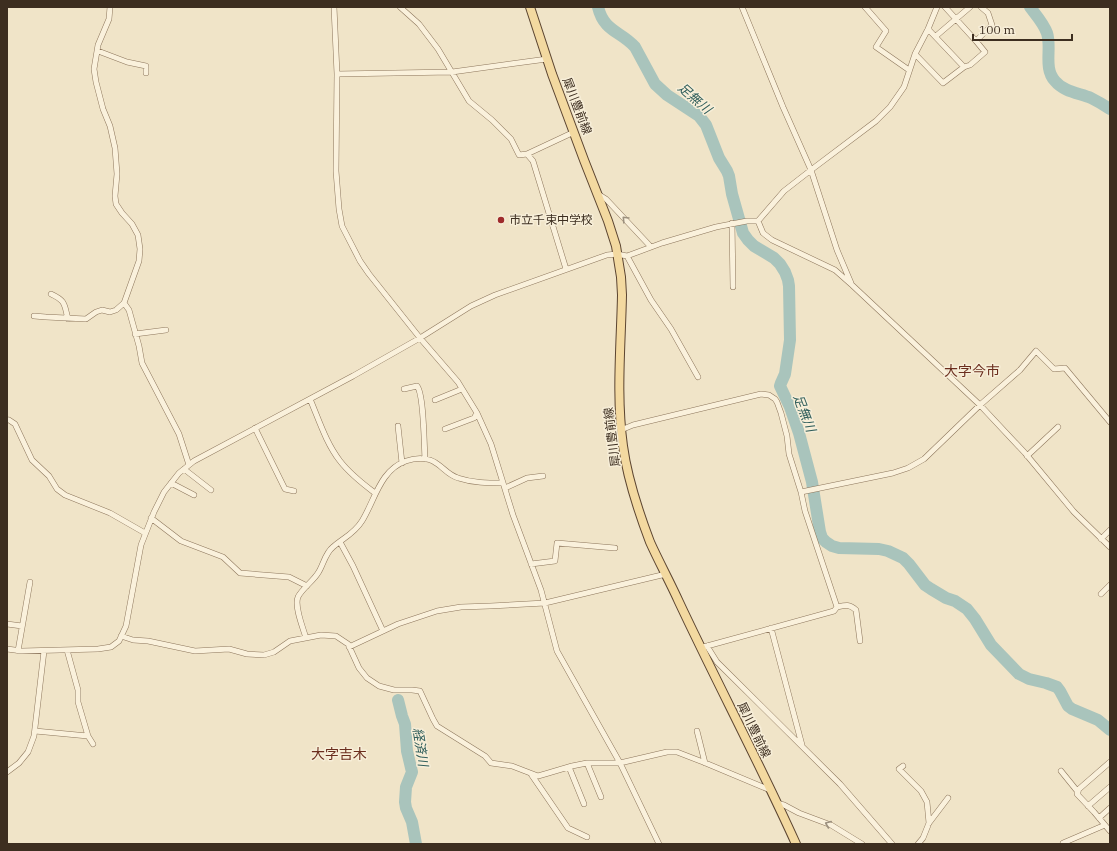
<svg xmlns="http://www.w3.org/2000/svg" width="1117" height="851" font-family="'IBM Plex Serif','Noto Sans JP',serif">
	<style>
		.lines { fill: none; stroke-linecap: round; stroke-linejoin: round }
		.river { stroke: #a9c4bc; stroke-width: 12 }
		.minor-casing { stroke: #8d765c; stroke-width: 6 }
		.primary-casing { stroke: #5b4430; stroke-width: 10 }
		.minor { stroke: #faf1dc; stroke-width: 5 }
		.primary { stroke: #f3d9a0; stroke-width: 8 }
		.oneway { stroke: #9c907e }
		.poi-dot { fill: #9e2a2b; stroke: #f7eed8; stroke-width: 1.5 }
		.labels { text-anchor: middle; stroke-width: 3; stroke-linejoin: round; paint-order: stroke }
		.street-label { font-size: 12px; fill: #3d2e20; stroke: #f7eed8 }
		.poi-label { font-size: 12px; fill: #3d2e20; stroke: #f7eed8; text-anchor: start }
		.water-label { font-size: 13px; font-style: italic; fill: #2f5d5a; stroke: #f7eed8 }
		.quarter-label { font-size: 14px; fill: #6b2e1e; stroke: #f7eed8 }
	</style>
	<rect width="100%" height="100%" fill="#f0e4c8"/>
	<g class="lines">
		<path class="river" d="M 598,7 C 604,32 621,31 635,47 L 655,84 L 667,95 L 699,116 L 706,125 L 719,158 L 727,171 L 729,176 L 732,194 L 743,233 L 748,240 L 754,246 L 774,258 L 780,264 L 785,272 L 788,280 L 789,286 L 790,340 L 785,374 L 781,383 L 780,386 L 790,407 L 799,433 L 812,482 L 820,532 L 822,538 L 826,542 L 832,546 L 839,548 L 879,549 L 888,551 L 903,558 L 909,564 L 925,585 L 931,589 L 946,598 L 955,601 L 967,609 L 975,619 L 991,645 L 1019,674 L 1029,679 L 1046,683 L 1057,687 L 1060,691 L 1068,706 L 1072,709 L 1098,720 L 1110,730
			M 1030,7 C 1036,15 1044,24 1047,33 C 1052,48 1043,68 1055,81 C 1064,92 1079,93 1091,98 C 1097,101 1104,105 1110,109
			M 398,700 L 402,716 L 405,724 L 407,751 L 412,772 L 406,787 L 405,802 L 406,808 L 412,822 L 416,844"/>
		<g class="minor-casing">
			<path id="minor" d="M 334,7 L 337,74 L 336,171 L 339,209 L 342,226 L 360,261 L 369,274 L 420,338 L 458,382 L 477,413 L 491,444 L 513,515 L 541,590 L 557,651 L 620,763 L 659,844
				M 400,7 L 419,24 L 438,49 L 469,101 L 492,120 L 511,139 L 519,155 L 527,154 L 574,132
				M 742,7 L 783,107 L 811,170 L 837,250 L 851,283
				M 865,7 L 886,31 L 876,47 L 909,70
				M 945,7 L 976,41
				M 928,29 L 964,67
				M 936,36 L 970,7
				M 98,51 L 127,62 L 146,66 L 146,73
				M 915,54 L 943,83 L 964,67 L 970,65 L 985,52 L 976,41 L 992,25 L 988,13 L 981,7
				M 337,74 L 452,72 L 547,59
				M 527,154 L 533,161 L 566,269
				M 598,194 L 606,199 L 651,247
				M 758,221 L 763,233 L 772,240 L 835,270 L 852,285 L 980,405 L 1025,453 L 1074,512 L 1110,547
				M 732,223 L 733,287
				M 627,256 L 651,300 L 671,329 L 698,377
				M 51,294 C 66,301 64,304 68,319
				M 124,303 L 129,310 L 139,346 L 142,363 L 179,434 L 189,465
				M 34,316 L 46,317 L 86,319 L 96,312 L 102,310 L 110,312 L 116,310 L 124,303 L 139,261 L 140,249 L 138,235 L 132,224 L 122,213 L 116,204 L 115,196 L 117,174 L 115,148 L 110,126 L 103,109 L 96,82 L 94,69 L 98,45 L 109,19 L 110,7
				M 135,334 L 166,330
				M 404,389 L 417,386 C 424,394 424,445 425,459
				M 310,399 C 319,420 326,443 340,461 C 350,474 363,484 375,493
				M 435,400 L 462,389
				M 9,420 L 15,424 L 32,460 L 49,476 L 57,489 L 65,495 L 110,513 L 145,533
				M 398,426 L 402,463
				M 255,428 L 285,489 L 294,491
				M 445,429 L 474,418 L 477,413
				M 621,430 L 633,425 L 761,394 L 769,395 L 775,399 L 777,402 L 781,413 L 787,436 L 789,454 L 801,492 L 805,511 L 837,607 L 834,611 L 707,646 L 701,647
				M 1027,456 L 1058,427
				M 184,469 L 211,490
				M 171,483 L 194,495
				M 505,488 L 527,478 L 543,476
				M 801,492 L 893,473 L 908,468 L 924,459 L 980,405 L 1020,370 L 1036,351 L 1054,369 L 1065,368 L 1110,422
				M 151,518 L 181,541 L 223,557 L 240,573 L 289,577 L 307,586
				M 1101,539 L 1110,530
				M 340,542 L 353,566 L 383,631
				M 531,564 L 555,561 L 557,543 L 615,548
				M 1101,594 L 1110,585
				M 837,607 C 846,605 849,604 856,610 L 860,641
				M 7,624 L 22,626
				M 771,628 L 802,745
				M 121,636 L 133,640 L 148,641 L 195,651 L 229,649 L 247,654 L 264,655 L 274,652 L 290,641 L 321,635 L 336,636 L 348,644 L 359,668 L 367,678 L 379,686 L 394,690 L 412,690 L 420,691 L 433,719 L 437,726 L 485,756 L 491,763 L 512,766 L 538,776 L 545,774 L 572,766 L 587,763 L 620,763 L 667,752 L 677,752 L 703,762 L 770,790
				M 306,638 C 303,628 294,606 298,597 C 301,590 314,580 318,573 C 323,566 325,553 333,547 C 343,538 354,534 362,521 C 375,500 380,470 406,461 C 415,458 428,457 436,463 C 444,468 448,475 458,478 C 473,483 488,483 503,483
				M 707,646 L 717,662 L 840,784 L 892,844
				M 349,647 L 398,624 L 437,611 L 461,607 L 490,606 L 545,603 L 666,574
				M 7,649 L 22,651 L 98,649 L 111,647 L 119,641 L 126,626 L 141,545 L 154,512 L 164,492 L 179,473 L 194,461 L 353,376 L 420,338 L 471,306 L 495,295 L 607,255 L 617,254 L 627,256 L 662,243 L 716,227 L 747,221 L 758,221 L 784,191 L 811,170 L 876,121 L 890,107 L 904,87 L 915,54 L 928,29 L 937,7
				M 67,650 L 78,690 L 78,702 L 88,736
				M 18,651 L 30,582
				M 35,731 L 88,736 L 93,744
				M 697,731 L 705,763
				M 1110,762 L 1079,789 L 1077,794 L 1094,812 L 1110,831
				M 587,763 L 601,797
				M 903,766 L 899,769 L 921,791 L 927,802 L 929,823
				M 569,767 L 584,804
				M 1061,771 L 1078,792
				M 7,772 L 19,763 L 28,752 L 34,736 L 44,651
				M 531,774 L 568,828 L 587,837
				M 777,803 L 784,805 L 799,813 L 831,825 L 862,844
				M 1088,806 L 1110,787
				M 1099,818 L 1110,808
				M 1063,843 L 1105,825
				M 918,844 L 923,838 L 929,823 L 948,798"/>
		</g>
		<g class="primary-casing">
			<path id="primary" d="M 530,7 L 552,74 L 584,160 L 608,221 L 616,246 L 621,277 L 622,295 C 621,345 616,396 623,446 C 627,476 639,513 650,542 C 659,562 670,582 679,602 C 717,683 759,762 796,844"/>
		</g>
		<use href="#minor" class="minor"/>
		<use href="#primary" class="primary"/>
	</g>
	<defs><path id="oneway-chevron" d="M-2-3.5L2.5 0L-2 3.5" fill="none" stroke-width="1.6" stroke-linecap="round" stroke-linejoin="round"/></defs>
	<g class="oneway">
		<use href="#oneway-chevron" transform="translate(625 219) rotate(-134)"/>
		<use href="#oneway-chevron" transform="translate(828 824) rotate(-157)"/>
	</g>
	<circle class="poi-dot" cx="501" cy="220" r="4"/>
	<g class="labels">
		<g class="street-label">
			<text transform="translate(577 106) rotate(69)" y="4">犀川豊前線</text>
			<text transform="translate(612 437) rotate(-97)" y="4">犀川豊前線</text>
			<text transform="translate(754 730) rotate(64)" y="4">犀川豊前線</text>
		</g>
		<g class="poi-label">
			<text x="509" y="224">市立千束中学校</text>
		</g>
		<g class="water-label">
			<text transform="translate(695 98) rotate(41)" y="5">足無川</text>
			<text transform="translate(805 413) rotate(69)" y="5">足無川</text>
			<text transform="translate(421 747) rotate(81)" y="5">経済川</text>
		</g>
		<g class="quarter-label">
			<text x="972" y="376">大字今市</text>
			<text x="339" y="759">大字吉木</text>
		</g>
	</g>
	<rect width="1117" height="851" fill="none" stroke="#3d2e20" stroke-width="16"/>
	<path d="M973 34v6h99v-6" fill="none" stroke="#3d2e20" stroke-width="2"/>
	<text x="979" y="34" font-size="12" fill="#3d2e20" stroke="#f7eed8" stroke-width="3" paint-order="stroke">100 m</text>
</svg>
